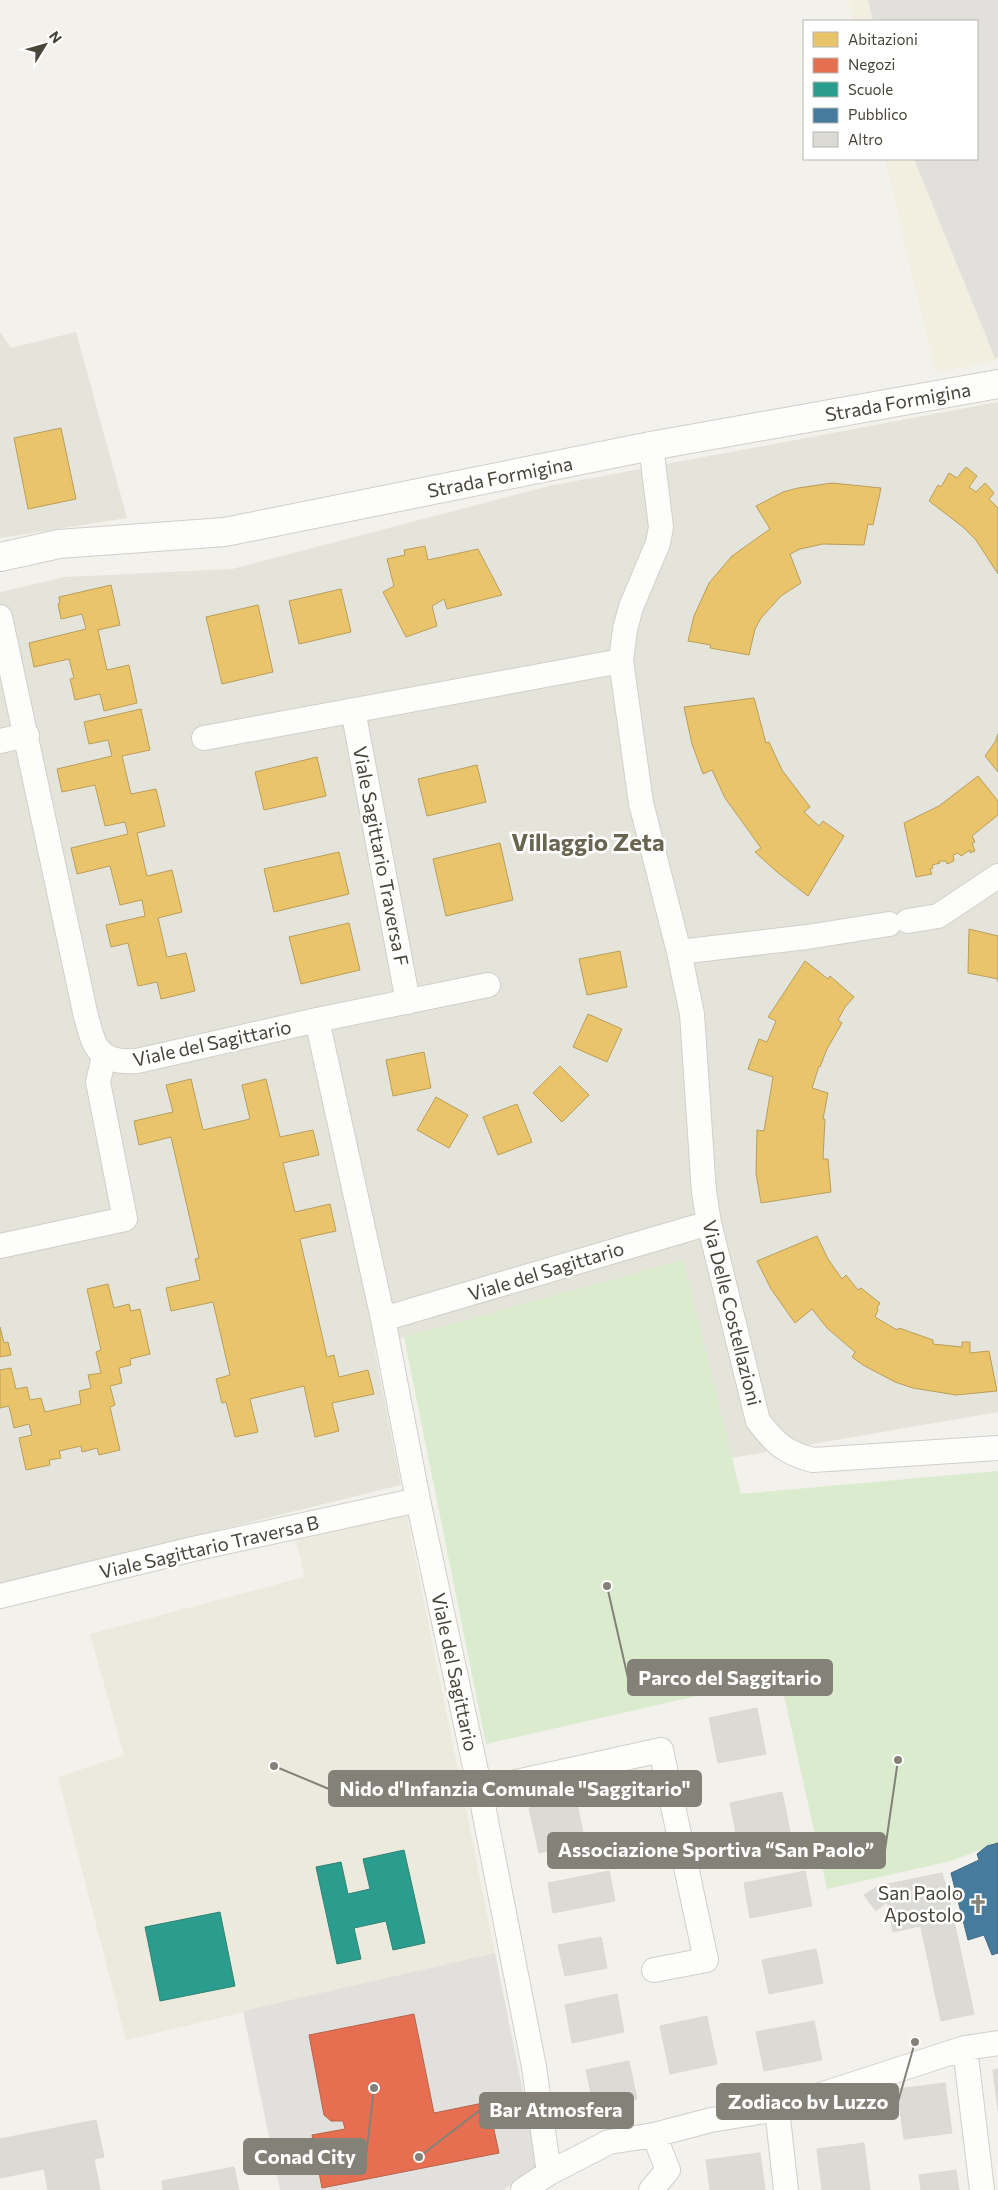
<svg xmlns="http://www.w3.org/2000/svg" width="998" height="2190" font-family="Commissioner,sans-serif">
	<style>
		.residential { fill: #e5e4db }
		.commercial { fill: #f3efe0 }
		.education { fill: #eceadc }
		.green { fill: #daebce }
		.parking { fill: #e1e0dc; fill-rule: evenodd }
		.homes { fill: #e9c46a; stroke: #b99e5b }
		.shops { fill: #e76f51; stroke: #b7624a }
		.schools { fill: #2a9d8f; stroke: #338375 }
		.public { fill: #457b9d; stroke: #466b7f }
		.building { fill: #dbdad5; stroke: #dad9d2 }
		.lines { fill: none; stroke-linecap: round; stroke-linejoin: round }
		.minor-casing { stroke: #d0cfca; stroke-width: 26 }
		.tertiary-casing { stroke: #d0cfca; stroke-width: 30 }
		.minor { stroke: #fdfdfc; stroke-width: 24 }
		.tertiary { stroke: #fdfdfc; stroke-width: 28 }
		.labels { text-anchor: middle; stroke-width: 5; stroke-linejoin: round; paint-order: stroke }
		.street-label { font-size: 19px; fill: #484539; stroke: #fff }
		.poi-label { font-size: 19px; fill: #484539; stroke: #fff; text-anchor: end }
		.district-label { font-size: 24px; font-weight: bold; fill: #6a6550; stroke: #fff }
		.leader { fill: none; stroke: #848178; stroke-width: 2 }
		.callout-dot { fill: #848178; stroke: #fff; stroke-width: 2 }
		.callout { fill: #848178; stroke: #848178; stroke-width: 2 }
		.callout-label { font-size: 20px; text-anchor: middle; font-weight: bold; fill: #fff }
	</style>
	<rect width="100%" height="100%" fill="#f2f1ec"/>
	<path class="residential" d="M 0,332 L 11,348 L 76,332 L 127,518 L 0,538 Z
		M 998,402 L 998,1412 L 732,1458 L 683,1260 L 374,1346 L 401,1485 L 0,1584 L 0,592 L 65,577 L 232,569 L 549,486 Z"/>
	<path class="commercial" d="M 848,0 L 998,0 L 998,360 L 935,373 L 885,159 L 977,159 L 977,21 L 853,21 Z"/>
	<path class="education" d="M 406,1512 L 495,1953 L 126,2040 L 58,1777 L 124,1755 L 90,1634 L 305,1577 L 295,1536 Z"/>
	<path class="green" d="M 683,1260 L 741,1494 L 998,1471 L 998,1843 L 951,1861 L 827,1889 L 780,1677 L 486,1744 L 404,1337 Z"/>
	<path class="parking" d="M 868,0 L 998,0 L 998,357 L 995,358 L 914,159 L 977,159 L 977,21 L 873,21 Z
		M 495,1953 L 538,2166 L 504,2190 L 280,2190 L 243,2011 ZM 414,2014 L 434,2113 L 488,2102 L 499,2153 L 322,2188 L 312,2135 L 345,2129 L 343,2121 L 324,2115 L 309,2035 Z"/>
	<path class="homes" d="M 61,428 L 76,499 L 28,509 L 14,438 Z
		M 966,467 L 977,476 L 969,487 L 976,492 L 985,483 L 994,493 L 989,499 L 998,508 L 998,574 L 976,540 L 963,527 L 929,501 L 938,485 L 941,487 L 949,473 L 957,478 Z
		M 832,483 L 881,488 L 873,525 L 868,524 L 864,545 L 823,544 L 800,549 L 790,554 L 801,583 L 781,596 L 761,618 L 755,629 L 749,655 L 710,648 L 711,645 L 688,641 L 694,616 L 709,583 L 732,556 L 770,529 L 756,506 L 783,492 L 798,488 Z
		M 425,546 L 428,560 L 478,549 L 502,595 L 447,609 L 444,599 L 432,606 L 437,626 L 406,637 L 383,592 L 394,586 L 387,559 L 405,555 L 404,550 Z
		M 111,585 L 120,625 L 98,630 L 107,670 L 129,665 L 137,703 L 104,711 L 100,694 L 75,700 L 70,679 L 74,678 L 69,659 L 34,667 L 29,643 L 86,629 L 82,614 L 61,619 L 58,604 L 60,603 L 59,597 Z
		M 341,589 L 351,632 L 299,644 L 289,601 Z
		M 258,605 L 273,672 L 222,684 L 206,617 Z
		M 754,698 L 766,743 L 769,742 L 782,770 L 810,807 L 804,812 L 819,826 L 823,821 L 844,836 L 808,896 L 777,872 L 755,852 L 761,848 L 725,798 L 712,770 L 703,774 L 692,744 L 684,707 Z
		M 141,709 L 150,750 L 122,756 L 131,794 L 156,789 L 165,826 L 137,833 L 147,876 L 172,870 L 182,912 L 158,918 L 167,957 L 186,953 L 195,991 L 161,999 L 157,982 L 138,986 L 128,943 L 111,947 L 106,925 L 145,916 L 142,900 L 120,905 L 110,866 L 77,874 L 71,848 L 128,834 L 125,822 L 105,826 L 95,785 L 62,792 L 57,769 L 112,756 L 108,740 L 89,744 L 84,722 Z
		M 998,734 L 998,772 L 985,756 L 995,742 Z
		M 317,757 L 326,796 L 264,810 L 255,772 Z
		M 477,765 L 486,802 L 427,816 L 418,779 Z
		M 978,776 L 998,801 L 998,815 L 972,836 L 975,842 L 972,843 L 975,851 L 970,853 L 970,850 L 961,856 L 958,853 L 953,855 L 954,861 L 947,864 L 946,861 L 939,861 L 940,863 L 932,865 L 933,868 L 930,869 L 932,874 L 916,877 L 904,823 L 939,806 Z
		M 500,843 L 513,900 L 446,916 L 433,859 Z
		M 339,852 L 349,894 L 274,912 L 264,869 Z
		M 349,923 L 360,970 L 301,984 L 289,937 Z
		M 969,929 L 998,936 L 998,982 L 998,979 L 968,973 Z
		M 620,951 L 627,987 L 587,995 L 579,959 Z
		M 805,961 L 828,979 L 830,976 L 854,997 L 845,1007 L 838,1020 L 842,1023 L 827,1049 L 820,1067 L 819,1066 L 812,1088 L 828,1093 L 823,1119 L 825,1119 L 823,1159 L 828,1159 L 831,1192 L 761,1203 L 756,1173 L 757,1130 L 764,1131 L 773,1077 L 748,1069 L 759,1039 L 767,1042 L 776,1021 L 768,1017 Z
		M 588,1014 L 622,1029 L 607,1062 L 573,1047 Z
		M 424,1052 L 431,1088 L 393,1096 L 386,1060 Z
		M 560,1066 L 589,1095 L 562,1122 L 533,1093 Z
		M 191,1079 L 203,1130 L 250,1119 L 242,1085 L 266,1079 L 280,1137 L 313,1130 L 319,1155 L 283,1163 L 295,1212 L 330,1204 L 336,1231 L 300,1239 L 327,1357 L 334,1355 L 339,1377 L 368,1370 L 374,1394 L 332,1403 L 339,1431 L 315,1437 L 304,1386 L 250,1399 L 258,1432 L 235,1437 L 226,1402 L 222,1403 L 216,1379 L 230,1375 L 213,1302 L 171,1311 L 166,1288 L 200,1280 L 195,1259 L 199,1258 L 171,1137 L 139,1145 L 134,1121 L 173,1112 L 166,1085 Z
		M 436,1097 L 468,1115 L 449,1148 L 417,1130 Z
		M 517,1104 L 532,1142 L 498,1155 L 483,1117 Z
		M 817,1236 L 828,1259 L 842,1279 L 846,1275 L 858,1290 L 861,1288 L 880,1303 L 877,1308 L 878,1310 L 875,1317 L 897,1330 L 899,1328 L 933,1340 L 933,1344 L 962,1347 L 962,1342 L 970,1342 L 970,1353 L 989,1351 L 997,1391 L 956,1395 L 913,1388 L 895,1382 L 863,1365 L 852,1357 L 855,1352 L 827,1328 L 812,1309 L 795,1323 L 771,1289 L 757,1261 Z
		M 108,1284 L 114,1308 L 129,1304 L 131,1311 L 140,1309 L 150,1354 L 130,1359 L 131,1365 L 119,1368 L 122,1383 L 110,1386 L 115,1405 L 110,1407 L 120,1450 L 99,1455 L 97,1448 L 82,1452 L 81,1446 L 59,1451 L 61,1458 L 49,1460 L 50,1465 L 26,1470 L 19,1438 L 32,1435 L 29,1424 L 14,1428 L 9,1406 L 0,1408 L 0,1370 L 11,1368 L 16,1389 L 27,1387 L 30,1400 L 41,1398 L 45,1412 L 81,1404 L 79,1391 L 91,1388 L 88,1375 L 101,1373 L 96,1352 L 101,1350 L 87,1289 Z
		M 0,1327 L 4,1343 L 8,1342 L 11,1355 L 0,1357 Z"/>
	<path class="shops" d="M 414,2014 L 434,2113 L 488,2102 L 499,2153 L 322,2188 L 312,2135 L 345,2129 L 343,2121 L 331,2121 L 324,2115 L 309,2035 Z"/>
	<path class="schools" d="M 404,1850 L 425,1943 L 393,1950 L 386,1921 L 354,1928 L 361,1959 L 337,1964 L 316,1867 L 341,1862 L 348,1894 L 370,1889 L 363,1859 Z
		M 220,1912 L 235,1986 L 160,2001 L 145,1927 Z"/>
	<path class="public" d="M 998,1843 L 998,1953 L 992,1955 L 984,1935 L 968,1940 L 951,1873 L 979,1860 L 977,1854 L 987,1846 Z"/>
	<path class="building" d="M 757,1708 L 766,1754 L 718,1763 L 709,1718 Z
		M 782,1792 L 790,1832 L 738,1843 L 730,1803 Z
		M 576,1798 L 585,1843 L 539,1853 L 529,1808 Z
		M 609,1871 L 615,1901 L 553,1913 L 548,1883 Z
		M 805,1871 L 812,1906 L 750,1918 L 744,1883 Z
		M 942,1873 L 950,1902 L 917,1909 L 920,1926 L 893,1932 L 887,1902 L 876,1911 L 864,1895 L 878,1886 Z
		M 950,1902 L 974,2014 L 941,2021 L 917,1909 Z
		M 601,1937 L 607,1968 L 565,1976 L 558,1945 Z
		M 816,1949 L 823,1983 L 769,1994 L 762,1960 Z
		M 617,1994 L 624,2032 L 572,2043 L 565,2005 Z
		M 707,2016 L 717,2064 L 670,2074 L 660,2026 Z
		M 814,2021 L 822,2060 L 764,2071 L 756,2032 Z
		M 629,2061 L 637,2099 L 594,2107 L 586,2070 Z
		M 998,2069 L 998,2110 L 993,2070 Z
		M 945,2083 L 952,2133 L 904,2139 L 897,2089 Z
		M 96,2120 L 104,2157 L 94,2159 L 100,2190 L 48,2190 L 44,2169 L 0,2178 L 0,2139 Z
		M 864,2143 L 870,2190 L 822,2190 L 817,2149 Z
		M 760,2153 L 765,2190 L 710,2190 L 706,2160 Z
		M 234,2167 L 239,2190 L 163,2190 L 162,2181 Z
		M 956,2170 L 959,2190 L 921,2190 L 919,2175 Z"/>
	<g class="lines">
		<g class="minor-casing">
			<path id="minor" d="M 651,446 L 661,527 L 658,543 L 631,607 L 625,629 L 621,661 L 641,803 L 679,952 L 692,1014 L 704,1192 L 709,1223 L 758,1421 C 775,1443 785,1453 813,1460 L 998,1448
				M 0,617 L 85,1012 C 94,1047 97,1064 137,1061 L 317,1020 L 383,1319 L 418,1500 L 480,1790 L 534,2067 L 549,2173
				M 353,710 L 408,1002
				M 204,738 L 621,661
				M 0,741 L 27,735
				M 908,921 L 938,916 L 998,876
				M 679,952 L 807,937 L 889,924
				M 317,1020 L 488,985
				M 0,1246 L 125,1219 L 98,1082 L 104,1057
				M 383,1319 L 709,1223
				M 0,1596 L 193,1549 L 418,1500
				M 480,1790 L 661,1750 L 706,1960 L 654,1970
				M 965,2048 L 982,2190
				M 777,2109 L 786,2190
				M 523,2190 L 549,2173 L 609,2142 L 654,2135 L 711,2120 L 777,2109 L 965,2048 L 998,2043
				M 651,2190 L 668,2170 L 654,2135"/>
		</g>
		<g class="tertiary-casing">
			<path id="tertiary" d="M 0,557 L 59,544 L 225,532 L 651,446 L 998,384"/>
		</g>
		<use href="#minor" class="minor"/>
		<use href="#tertiary" class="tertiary"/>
	</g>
	<defs>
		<g id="church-bare" transform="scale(1.5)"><path d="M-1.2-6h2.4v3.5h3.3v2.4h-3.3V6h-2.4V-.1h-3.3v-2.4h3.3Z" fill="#848178" stroke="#fff" stroke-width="2.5" paint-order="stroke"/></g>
	</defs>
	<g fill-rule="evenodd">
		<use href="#church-bare" x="978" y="1904"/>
	</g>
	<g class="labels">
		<g class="street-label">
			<text transform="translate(898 402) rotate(-10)" y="7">Strada Formigina</text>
			<text transform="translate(500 477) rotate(-11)" y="7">Strada Formigina</text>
			<text transform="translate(381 856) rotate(79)" y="7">Viale Sagittario Traversa F</text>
			<text transform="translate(212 1043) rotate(-12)" y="7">Viale del Sagittario</text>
			<text transform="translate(546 1271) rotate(-17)" y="7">Viale del Sagittario</text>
			<text transform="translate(732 1313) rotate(76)" y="7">Via Delle Costellazioni</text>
			<text transform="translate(209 1547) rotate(-13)" y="7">Viale Sagittario Traversa B</text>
			<text transform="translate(455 1672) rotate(78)" y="7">Viale del Sagittario</text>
		</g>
		<g class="poi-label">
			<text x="963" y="1900">San Paolo<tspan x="963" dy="22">Apostolo</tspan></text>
		</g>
		<g class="district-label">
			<text x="588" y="851">Villaggio Zeta</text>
		</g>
	</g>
	<path class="leader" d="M607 1586L628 1678M274 1766L329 1789M898 1760L885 1850M915 2042L898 2102M419 2157L480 2110M374 2088L366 2157"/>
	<g class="callout-dot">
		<circle cx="607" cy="1586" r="5"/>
		<circle cx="274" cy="1766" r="5"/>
		<circle cx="898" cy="1760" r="5"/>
		<circle cx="915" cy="2042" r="5"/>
		<circle cx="419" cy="2157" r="5"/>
		<circle cx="374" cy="2088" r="5"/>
	</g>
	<g class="callout">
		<rect x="628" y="1660" width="204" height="35" rx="5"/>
		<rect x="329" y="1771" width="372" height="35" rx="5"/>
		<rect x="548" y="1833" width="337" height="35" rx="5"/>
		<rect x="717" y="2084" width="181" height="35" rx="5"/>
		<rect x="480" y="2093" width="153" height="35" rx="5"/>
		<rect x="244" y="2139" width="122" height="35" rx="5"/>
	</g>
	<g class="callout-label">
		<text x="730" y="1685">Parco del Saggitario</text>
		<text x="515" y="1796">Nido d'Infanzia Comunale "Saggitario"</text>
		<text x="716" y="1857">Associazione Sportiva “San Paolo”</text>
		<text x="808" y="2109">Zodiaco bv Luzzo</text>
		<text x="556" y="2117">Bar Atmosfera</text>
		<text x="305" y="2164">Conad City</text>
	</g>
	<rect x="803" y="20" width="175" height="140" fill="#ffffff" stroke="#b6b5b0"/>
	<rect x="813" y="32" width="25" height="15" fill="#e9c46a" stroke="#b6b5b0"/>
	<text x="848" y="45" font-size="15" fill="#484539">Abitazioni</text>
	<rect x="813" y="58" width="25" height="15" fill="#e76f51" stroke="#b6b5b0"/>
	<text x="848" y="70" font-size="15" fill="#484539">Negozi</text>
	<rect x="813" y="82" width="25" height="15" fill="#2a9d8f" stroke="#b6b5b0"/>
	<text x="848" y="95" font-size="15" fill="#484539">Scuole</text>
	<rect x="813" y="108" width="25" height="15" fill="#457b9d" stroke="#b6b5b0"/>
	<text x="848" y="120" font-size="15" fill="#484539">Pubblico</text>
	<rect x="813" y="132" width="25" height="15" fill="#dbdad5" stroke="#b6b5b0"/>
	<text x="848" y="145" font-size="15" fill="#484539">Altro</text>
	<g transform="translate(45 45) rotate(53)" stroke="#ffffff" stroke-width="4" paint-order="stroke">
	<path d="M0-4L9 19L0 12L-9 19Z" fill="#484539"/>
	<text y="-8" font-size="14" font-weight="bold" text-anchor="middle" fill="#484539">N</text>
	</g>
</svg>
